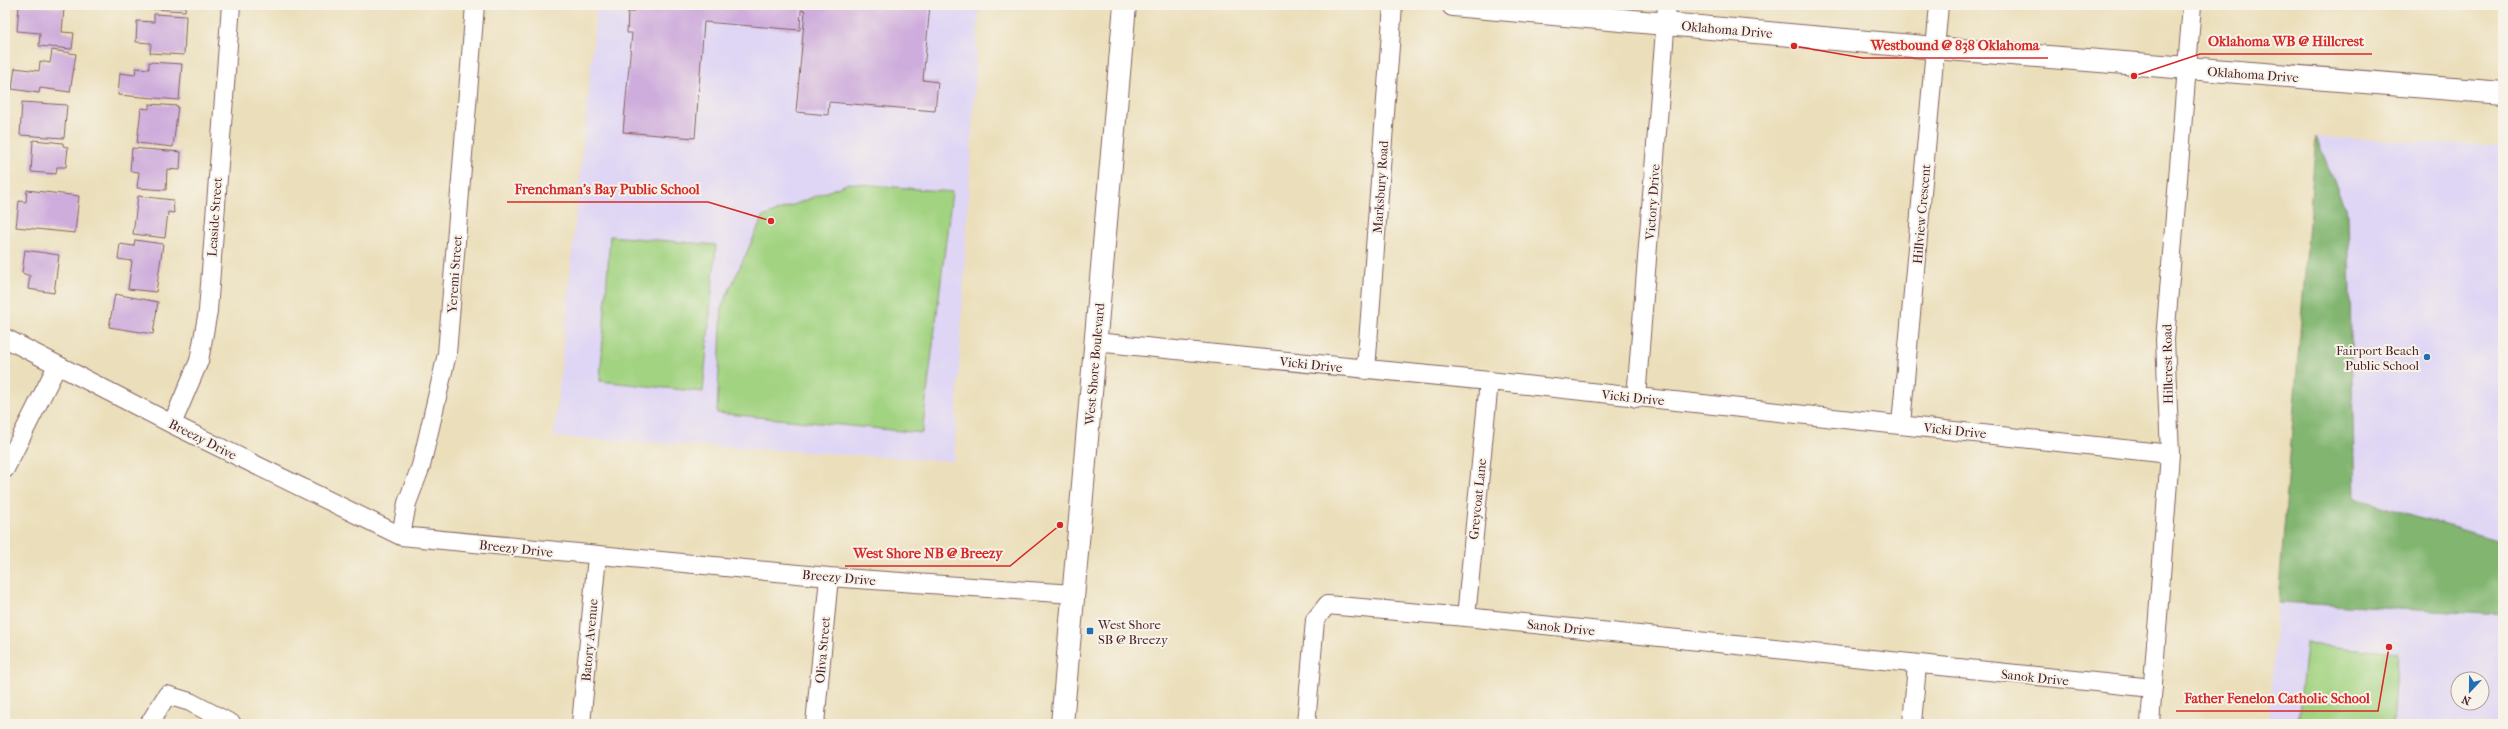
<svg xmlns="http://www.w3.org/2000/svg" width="2508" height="729" font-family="'IM FELL French Canon',serif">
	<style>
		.built { fill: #dfd5f5; fill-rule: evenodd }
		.green { fill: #a2d381; stroke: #767956 }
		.forest { fill: #81b56f; stroke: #666a4d }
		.building { fill: #ceacdc }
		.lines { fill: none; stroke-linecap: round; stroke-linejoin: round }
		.street-casing { stroke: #82625d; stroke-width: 20 }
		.secondary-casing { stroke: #82625d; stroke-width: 24 }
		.street { stroke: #fff; stroke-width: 18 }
		.secondary { stroke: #fff; stroke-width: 22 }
		.poi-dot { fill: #1f6fb2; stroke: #f7f3e8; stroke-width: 1.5 }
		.labels { text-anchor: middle; stroke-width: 4; stroke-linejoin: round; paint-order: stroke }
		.street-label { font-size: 13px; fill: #4a1f2b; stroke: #f7f3e8 }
		.poi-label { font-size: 13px; fill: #4a1f2b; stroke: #f7f3e8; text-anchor: end }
		.leader { fill: none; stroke: #d62828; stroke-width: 1.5 }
		.callout-dot { fill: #d62828; stroke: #f7f3e8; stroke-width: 1.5 }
		.callout-label { font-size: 14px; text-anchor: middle; font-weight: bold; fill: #d62828; stroke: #f7f3e8; stroke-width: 4; stroke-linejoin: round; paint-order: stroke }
	</style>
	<rect width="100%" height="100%" fill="#f7f3e8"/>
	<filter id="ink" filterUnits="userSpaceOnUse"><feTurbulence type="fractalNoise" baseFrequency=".025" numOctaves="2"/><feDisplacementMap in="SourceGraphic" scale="8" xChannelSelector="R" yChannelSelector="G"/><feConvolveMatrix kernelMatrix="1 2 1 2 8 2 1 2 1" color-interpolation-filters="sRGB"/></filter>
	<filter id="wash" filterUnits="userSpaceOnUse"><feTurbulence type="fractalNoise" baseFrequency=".012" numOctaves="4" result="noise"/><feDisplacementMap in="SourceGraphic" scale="16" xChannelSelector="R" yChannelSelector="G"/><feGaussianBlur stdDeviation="0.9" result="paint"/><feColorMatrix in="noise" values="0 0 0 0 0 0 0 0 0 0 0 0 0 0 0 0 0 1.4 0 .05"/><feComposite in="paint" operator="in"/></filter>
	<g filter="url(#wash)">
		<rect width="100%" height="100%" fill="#ebdfbb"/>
		<path class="built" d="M 597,5 L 979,5 L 954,461 L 554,437 Z
			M 2316,137 L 2503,146 L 2503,542 L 2355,498 L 2348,215 Z
			M 2278,602 L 2503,615 L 2503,724 L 2268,724 ZM 2458,679 L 2482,679 L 2482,703 L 2458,703 Z"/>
		<path class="green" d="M 849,183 L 952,192 L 922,433 L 717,413 L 722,306 L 763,217 Z
			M 610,236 L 716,245 L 703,392 L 600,381 Z
			M 2306,644 L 2398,653 L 2393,724 L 2298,724 Z"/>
		<path class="forest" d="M 2316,137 L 2348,215 L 2355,498 L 2503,542 L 2503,615 L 2278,602 Z"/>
		<g id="blocks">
			<path class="building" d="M 19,5 L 64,8 L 62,32 L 74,33 L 72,49 L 39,46 L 40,33 L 17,31 Z
				M 153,5 L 186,5 L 185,11 L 152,9 Z
				M 634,5 L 930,5 L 923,80 L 938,82 L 935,111 L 829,102 L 828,115 L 796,112 L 805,11 L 801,10 L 800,30 L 704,22 L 695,138 L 623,132 L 632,33 L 627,33 L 628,12 L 634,12 Z
				M 154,14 L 186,16 L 184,55 L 150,53 L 151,43 L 136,42 L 137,21 L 154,22 Z
				M 52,50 L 76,54 L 70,92 L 40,88 L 39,93 L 12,89 L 15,68 L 39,71 L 40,61 L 50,63 Z
				M 149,62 L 182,64 L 179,100 L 118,95 L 120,73 L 135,75 L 136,68 L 149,69 Z
				M 22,102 L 67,105 L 64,138 L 20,135 Z
				M 149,104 L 178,106 L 173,147 L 137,143 L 141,108 L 149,109 Z
				M 33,140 L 63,143 L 63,146 L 68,147 L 66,167 L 57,167 L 56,174 L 31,172 Z
				M 132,148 L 181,152 L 180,170 L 167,169 L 166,190 L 137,188 L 139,172 L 130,171 Z
				M 27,190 L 79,196 L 75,233 L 16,227 L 19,201 L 26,202 Z
				M 138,196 L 173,200 L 174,213 L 168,212 L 165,238 L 133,234 Z
				M 135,240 L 163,244 L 156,292 L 128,289 L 132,261 L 118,259 L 120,244 L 134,246 Z
				M 25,250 L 59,255 L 54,293 L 28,289 L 30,276 L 22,273 Z
				M 115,294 L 158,302 L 153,334 L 109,327 Z"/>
		</g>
	</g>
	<g filter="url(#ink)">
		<use href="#blocks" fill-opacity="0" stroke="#82625d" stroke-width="1"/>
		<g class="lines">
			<g class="street-casing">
				<path id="street" d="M 5,338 L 172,424 L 401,536 L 829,577 L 1073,594
					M 1095,342 L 1489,381 L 2170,454
					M 1366,370 L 1393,5
					M 1636,398 L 1667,5
					M 172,424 L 199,361 L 208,311 L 231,5
					M 1901,424 L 1939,5
					M 5,469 L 57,366
					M 401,536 L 407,503 L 421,466 L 447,354 L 475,5
					M 1466,617 L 1489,381
					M 149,724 L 167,695 L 190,702 L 232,724
					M 581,724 L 597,556
					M 815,724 L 829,577
					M 1306,724 L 1315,620 L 1327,605 L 1466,617 L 2153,688
					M 1912,724 L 1917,665
					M 2150,724 L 2170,454 L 2165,340 L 2192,5"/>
			</g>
			<g class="secondary-casing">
				<path id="secondary" d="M 1453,5 L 1935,48 L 2503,93
					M 1062,724 L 1125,5"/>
			</g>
			<use href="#street" class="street"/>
			<use href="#secondary" class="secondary"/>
		</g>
	</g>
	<g class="poi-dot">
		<circle cx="2427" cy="357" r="4"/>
		<rect x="1086" y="627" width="8" height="8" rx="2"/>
	</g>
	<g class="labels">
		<g class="street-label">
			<text transform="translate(1727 29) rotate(5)" y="5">Oklahoma Drive</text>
			<text transform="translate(2253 74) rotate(4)" y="5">Oklahoma Drive</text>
			<text transform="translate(1380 187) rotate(-86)" y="5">Marksbury Road</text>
			<text transform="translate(1652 202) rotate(-86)" y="5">Victory Drive</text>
			<text transform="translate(1921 214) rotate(-85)" y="5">Hillview Crescent</text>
			<text transform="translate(214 217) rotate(-86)" y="5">Leaside Street</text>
			<text transform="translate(454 274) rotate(-86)" y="5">Yeremi Street</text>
			<text transform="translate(1094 364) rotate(-85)" y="5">West Shore Boulevard</text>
			<text transform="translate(1311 364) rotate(6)" y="5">Vicki Drive</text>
			<text transform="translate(2167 364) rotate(-91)" y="5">Hillcrest Road</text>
			<text transform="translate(1633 397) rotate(6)" y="5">Vicki Drive</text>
			<text transform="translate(1955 430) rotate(6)" y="5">Vicki Drive</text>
			<text transform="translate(203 439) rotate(27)" y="5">Breezy Drive</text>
			<text transform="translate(1477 499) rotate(-84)" y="5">Greycoat Lane</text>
			<text transform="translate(516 548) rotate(6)" y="5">Breezy Drive</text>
			<text transform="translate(839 577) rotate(5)" y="5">Breezy Drive</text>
			<text transform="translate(1561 627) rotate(6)" y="5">Sanok Drive</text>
			<text transform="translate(589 640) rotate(-85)" y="5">Batory Avenue</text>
			<text transform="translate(822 650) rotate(-85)" y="5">Oliva Street</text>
			<text transform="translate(2035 677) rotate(6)" y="5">Sanok Drive</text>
		</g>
		<g class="poi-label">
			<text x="2419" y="355">Fairport Beach<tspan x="2419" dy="15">Public School</tspan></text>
			<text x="1098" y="629" text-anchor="start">West Shore<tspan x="1098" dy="15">SB @ Breezy</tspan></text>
		</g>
	</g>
	<path class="leader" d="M2134 76L2200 54H2372M1794 46L1863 58H2048M771 221L708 202H507M1060 525L1010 566H845M2389 647L2378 711H2176"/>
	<g class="callout-dot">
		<circle cx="2134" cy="76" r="4"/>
		<circle cx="1794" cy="46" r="4"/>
		<circle cx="771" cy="221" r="4"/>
		<circle cx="1060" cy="525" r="4"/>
		<circle cx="2389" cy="647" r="4"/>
	</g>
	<g class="callout-label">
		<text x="2286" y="46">Oklahoma WB @ Hillcrest</text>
		<text x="1955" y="50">Westbound @ 838 Oklahoma</text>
		<text x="607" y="194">Frenchman's Bay Public School</text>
		<text x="928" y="558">West Shore NB @ Breezy</text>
		<text x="2277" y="703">Father Fenelon Catholic School</text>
	</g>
	<rect width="2508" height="729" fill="none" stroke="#f7f3e8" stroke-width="20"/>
	<g transform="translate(2470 691) rotate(202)"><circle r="19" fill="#f7f3e8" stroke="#b29e9c"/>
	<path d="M0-3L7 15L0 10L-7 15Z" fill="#1f6fb2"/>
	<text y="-6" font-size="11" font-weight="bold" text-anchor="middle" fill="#4a1f2b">N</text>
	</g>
</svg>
